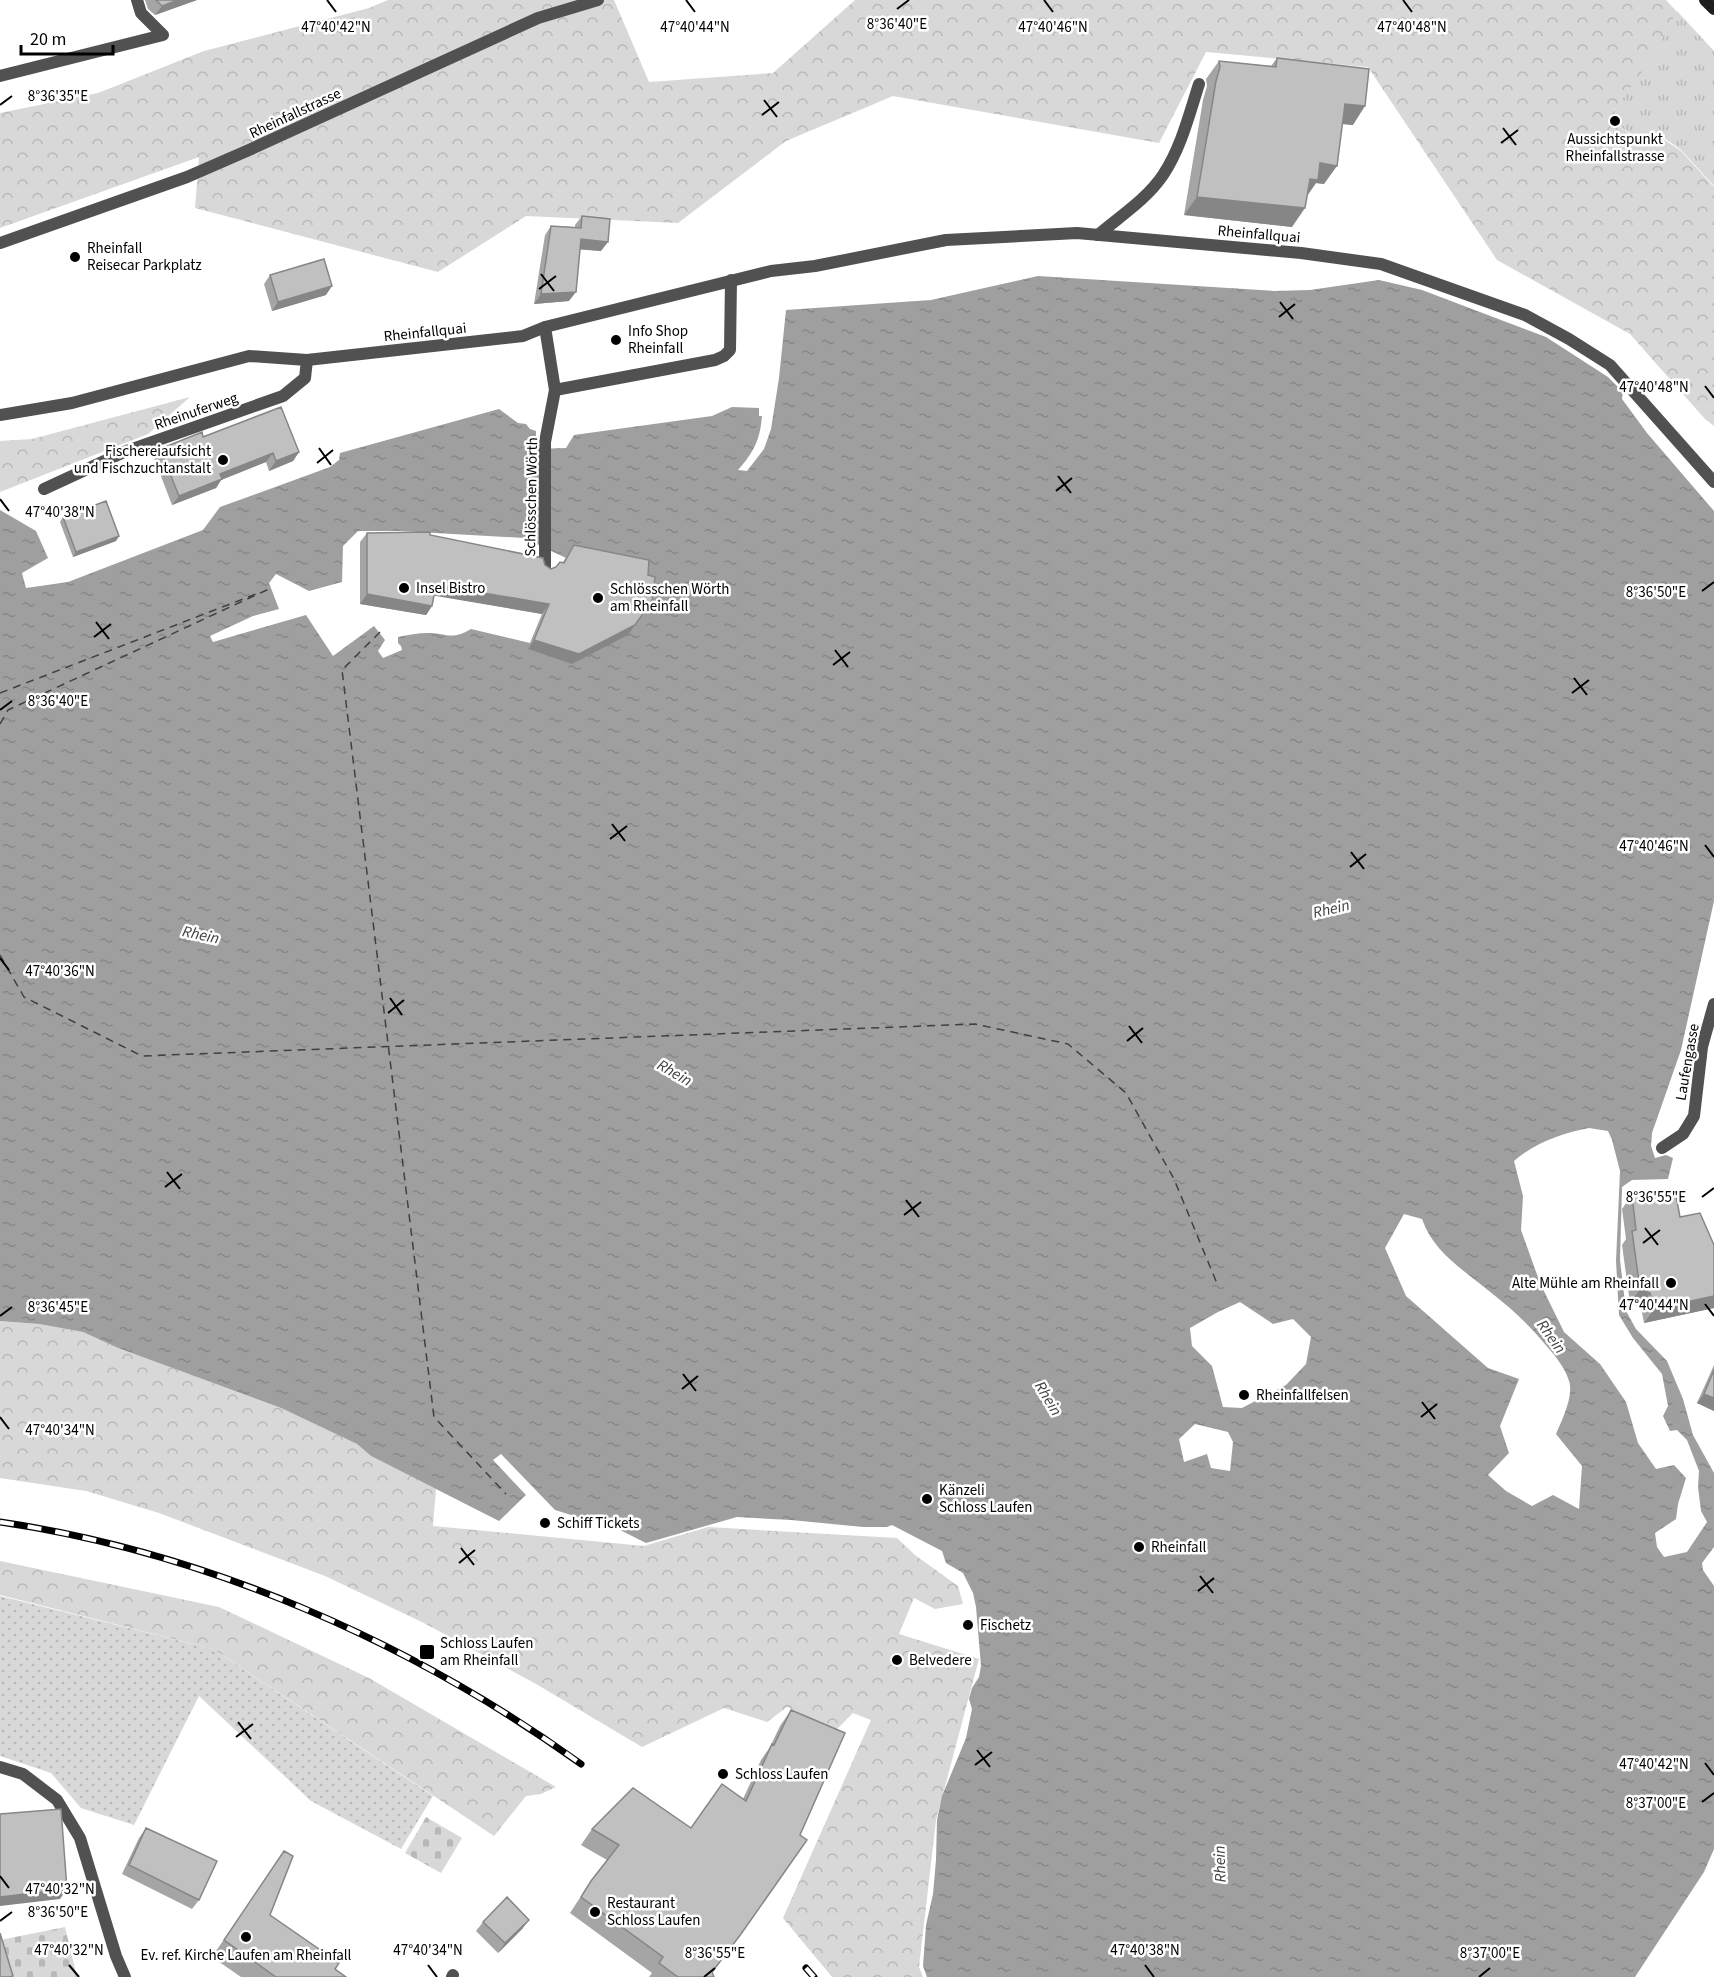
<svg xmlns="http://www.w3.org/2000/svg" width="1714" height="1977" font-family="'Source Sans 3',sans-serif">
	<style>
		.grass { fill: url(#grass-dots) }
		.forest { fill: url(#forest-crowns) }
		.cemetery { fill: url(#cemetery-stones) }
		.park { fill: url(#park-tufts) }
		.water { fill: url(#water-ripples); fill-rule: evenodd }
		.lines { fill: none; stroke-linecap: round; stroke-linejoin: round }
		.ferry { stroke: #404040; stroke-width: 1.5; stroke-dasharray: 8 6; stroke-linecap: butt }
		.lane { stroke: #515151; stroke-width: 12 }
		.street { stroke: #515151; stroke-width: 12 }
		.secondary { stroke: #1e1e1e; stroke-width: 12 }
		.rail-casing { stroke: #000; stroke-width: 7 }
		.rail { stroke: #fff; stroke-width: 4.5; stroke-dasharray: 14; stroke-linecap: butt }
		.wall { fill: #a5a5a5 }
		.shaded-wall { fill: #868686 }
		.building { fill: #c0c0c0; stroke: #868686; stroke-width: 1.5 }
		.ticks { fill: none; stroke: #000; stroke-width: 2 }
		.poi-dot { fill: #000; stroke: #fff; stroke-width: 2 }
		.labels { text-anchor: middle; stroke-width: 5; stroke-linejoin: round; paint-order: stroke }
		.street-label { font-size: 15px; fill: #000; stroke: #fff }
		.poi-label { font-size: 15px; fill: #000; stroke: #fff; text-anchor: start }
		.water-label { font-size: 16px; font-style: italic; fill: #404040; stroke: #fff }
		.ticks-label { font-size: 15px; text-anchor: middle; fill: #000; stroke: #fff; stroke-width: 5; stroke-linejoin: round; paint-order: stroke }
	</style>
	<defs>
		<pattern id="grass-dots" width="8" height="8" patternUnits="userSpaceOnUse" patternTransform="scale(1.5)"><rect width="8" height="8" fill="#d8d8d8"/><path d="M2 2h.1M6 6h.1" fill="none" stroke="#b8b8b8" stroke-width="1.8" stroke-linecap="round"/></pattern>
		<pattern id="forest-crowns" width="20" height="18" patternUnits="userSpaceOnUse" patternTransform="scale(1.5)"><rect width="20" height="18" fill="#d8d8d8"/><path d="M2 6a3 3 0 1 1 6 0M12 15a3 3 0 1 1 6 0" fill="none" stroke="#b8b8b8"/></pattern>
		<pattern id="cemetery-stones" width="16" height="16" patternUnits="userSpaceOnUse" patternTransform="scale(1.5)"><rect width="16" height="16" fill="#d8d8d8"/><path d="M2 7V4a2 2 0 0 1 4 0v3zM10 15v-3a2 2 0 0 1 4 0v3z" fill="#b8b8b8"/></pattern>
		<pattern id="park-tufts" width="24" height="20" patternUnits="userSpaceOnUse" patternTransform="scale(1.5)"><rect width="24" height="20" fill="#d8d8d8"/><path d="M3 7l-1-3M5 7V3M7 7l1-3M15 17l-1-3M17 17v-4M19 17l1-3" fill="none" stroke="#b8b8b8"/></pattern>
		<pattern id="water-ripples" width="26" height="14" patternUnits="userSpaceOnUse" patternTransform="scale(1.5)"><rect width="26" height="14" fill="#9f9f9f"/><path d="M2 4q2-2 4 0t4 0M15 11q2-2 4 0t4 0" fill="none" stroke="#878787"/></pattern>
	</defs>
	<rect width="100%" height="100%" fill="#fff"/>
	<path class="grass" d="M 0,1596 L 213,1649 L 433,1796 L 401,1849 L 311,1801 L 199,1696 L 134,1825 L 81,1808 L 51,1773 L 0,1756 Z"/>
	<path class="forest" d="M 388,0 L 614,0 L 649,82 L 773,73 L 855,0 L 1666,0 L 1677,12 L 1649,63 L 1608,119 L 1638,139 L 1656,134 L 1681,151 L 1714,187 L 1714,426 L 1705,419 L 1630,334 L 1497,260 L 1368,67 L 1206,52 L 1159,143 L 893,96 L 786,141 L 678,223 L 526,216 L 438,272 L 195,208 L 199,157 L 0,228 L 0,113 L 98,93 L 204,51 L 369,8 Z
		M 190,397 L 148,434 L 0,492 L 0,441 L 32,439 Z
		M 0,1321 L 39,1324 L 83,1332 L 118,1348 L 281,1408 L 357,1444 L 371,1456 L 436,1489 L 433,1526 L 644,1546 L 708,1527 L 897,1538 L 915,1555 L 958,1586 L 963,1604 L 935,1609 L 914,1598 L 899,1634 L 979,1659 L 936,1820 L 919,1967 L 923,1977 L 832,1977 L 783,1918 L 871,1720 L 853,1713 L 835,1731 L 787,1707 L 767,1722 L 724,1708 L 642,1747 L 536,1684 L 424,1623 L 325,1576 L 159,1513 L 86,1491 L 0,1478 Z
		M 0,1561 L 219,1607 L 369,1678 L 556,1787 L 541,1794 L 526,1796 L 494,1836 L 213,1649 L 0,1595 Z"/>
	<path class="cemetery" d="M 426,1817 L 462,1838 L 441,1873 L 405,1853 Z
		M 65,1927 L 77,1977 L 0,1977 L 0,1940 Z"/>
	<path class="park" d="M 1677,11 L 1714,51 L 1714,186 L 1681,150 L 1657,133 L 1638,138 L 1608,119 L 1649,62 Z"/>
	<path class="water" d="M 1038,276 L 1274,291 L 1310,290 L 1379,280 L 1422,290 L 1546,337 L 1608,377 L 1623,392 L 1622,399 L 1647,433 L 1714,511 L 1714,901 L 1681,1050 L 1652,1133 L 1651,1146 L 1655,1158 L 1666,1155 L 1673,1158 L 1668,1179 L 1632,1180 L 1622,1187 L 1620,1260 L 1626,1311 L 1636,1329 L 1667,1361 L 1683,1399 L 1693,1435 L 1714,1473 L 1714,1547 L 1702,1563 L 1703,1570 L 1714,1586 L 1714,1849 L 1704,1872 L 1635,1977 L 927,1977 L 923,1966 L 926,1925 L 933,1894 L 936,1860 L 937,1820 L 942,1796 L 966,1738 L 972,1709 L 969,1699 L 972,1688 L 979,1677 L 981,1666 L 976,1607 L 973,1593 L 963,1573 L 946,1563 L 942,1551 L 892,1525 L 887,1527 L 863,1527 L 791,1520 L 737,1517 L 646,1543 L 602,1521 L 584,1519 L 555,1510 L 501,1454 L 493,1460 L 526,1495 L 499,1521 L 371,1456 L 357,1444 L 281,1408 L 118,1348 L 83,1332 L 39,1324 L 0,1321 L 0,510 L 36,531 L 48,558 L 22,573 L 26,588 L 68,582 L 203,530 L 220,507 L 330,467 L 339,460 L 340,453 L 499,409 L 518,423 L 526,424 L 530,429 L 536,431 L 536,449 L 566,448 L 574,435 L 712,416 L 732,407 L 759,408 L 759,416 L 762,416 C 760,440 754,452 738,470 L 747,471 L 764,449 L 771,429 L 779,378 L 786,310 L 931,300 ZM 358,531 L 400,531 L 524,538 L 566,558 L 530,643 L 471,629 C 451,641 447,633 428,633 C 418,633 408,635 398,637 L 398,643 L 401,646 L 402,650 L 383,658 L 378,651 L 385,640 L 374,626 L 333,656 L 306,615 L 213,642 L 210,636 L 253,616 L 279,609 L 269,583 L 276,574 L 309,591 L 342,582 L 343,546 ZM 1589,1128 L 1608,1131 L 1612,1140 L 1620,1171 L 1616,1261 L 1619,1315 L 1633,1338 L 1662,1374 L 1668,1406 L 1663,1416 L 1670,1431 L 1677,1430 L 1687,1440 L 1699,1471 L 1698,1487 L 1701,1511 L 1707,1522 L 1687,1552 L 1664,1557 L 1657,1547 L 1655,1533 L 1676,1519 L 1678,1504 L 1686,1478 L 1674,1465 L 1656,1469 L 1638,1443 L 1626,1402 L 1600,1364 L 1564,1332 L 1540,1283 L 1521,1230 L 1523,1196 L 1514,1161 C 1534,1143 1563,1133 1589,1128 ZM 1404,1214 L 1422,1219 C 1434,1254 1467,1272 1494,1295 C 1512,1309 1529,1325 1544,1343 C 1553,1353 1565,1367 1569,1381 C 1574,1396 1562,1420 1556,1434 L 1582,1466 L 1579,1509 L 1553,1495 L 1532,1506 L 1506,1491 L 1488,1475 L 1509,1453 L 1500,1426 L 1519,1379 L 1488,1368 L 1406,1296 L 1385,1248 ZM 1240,1302 L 1273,1324 L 1293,1319 L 1311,1337 L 1306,1364 L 1286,1385 L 1242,1408 L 1223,1407 L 1212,1366 L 1192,1346 L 1190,1328 L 1218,1312 ZM 1195,1424 L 1228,1432 L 1233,1442 L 1230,1471 L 1211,1468 L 1207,1454 L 1184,1462 L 1179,1439 Z"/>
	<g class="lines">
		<path class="ferry" d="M 380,632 L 342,670 L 434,1417 L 506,1494
			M 0,693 L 256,594
			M 0,724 L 8,710 L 271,588
			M 0,955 L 24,997 L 142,1056 L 975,1024 L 1068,1044 L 1126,1093 L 1174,1179 L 1218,1286"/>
		<path class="lane" d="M 0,76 L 163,35 L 141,13 L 137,0
			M 1098,235 C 1119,217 1147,199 1163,175 C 1181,148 1189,115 1199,84
			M 44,489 L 124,452 L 283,396 L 305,378 L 307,360"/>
		<path class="street" d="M 0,243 L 187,177 L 249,150 L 538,18 L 598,0
			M 545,327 L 555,390 L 715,360 L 724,356 L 730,350 L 731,280
			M 0,415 L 72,403 L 249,356 L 307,360 L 523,336 L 545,327 L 771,271 L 815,266 L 946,240 L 1077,233 L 1301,253 L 1381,264 L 1525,315 L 1569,339 L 1610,365 L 1714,482
			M 545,570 L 545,442 L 555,390
			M 1662,1148 L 1683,1134 L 1694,1116 L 1702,1047 L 1714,1004
			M 0,1767 L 23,1774 L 57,1800 L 80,1838 L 116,1956 L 125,1977
			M 452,1977 L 453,1975"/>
		<path class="secondary" d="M 1705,0 L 1714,9"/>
		<g class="rail-casing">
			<path id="rail" d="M 0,1522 C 206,1552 413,1643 581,1764
				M 806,1968 L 814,1977"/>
		</g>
		<use href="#rail" class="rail"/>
	</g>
	<path class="wall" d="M 145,0 L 197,0 L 155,15 L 148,9 Z
		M 1277,58 L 1353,125 L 1342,124 L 1324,184 L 1316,183 L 1307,195 L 1292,227 L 1184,215 L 1203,100 L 1207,86 L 1206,79 L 1219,61 L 1271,66 Z
		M 582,216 L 601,251 L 580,249 L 569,301 L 534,304 L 545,235 L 551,226 L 575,227 L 575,225 Z
		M 270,275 L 326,295 L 272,311 L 264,284 Z
		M 203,437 L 299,452 L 293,461 L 269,471 L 266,462 L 221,480 L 216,488 L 172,505 L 154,458 L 160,449 Z
		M 63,517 L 119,536 L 116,541 L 73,557 L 60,522 Z
		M 367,533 L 430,535 L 545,565 L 551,569 L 555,568 L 560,562 L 563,562 L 574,545 L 628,635 L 572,664 L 528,649 L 542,614 L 434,595 L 432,606 L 426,615 L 360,604 L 360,542 Z
		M 1632,1195 L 1680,1217 L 1714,1245 L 1714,1308 L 1644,1323 L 1641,1307 L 1630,1303 L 1622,1245 L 1626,1239 L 1622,1209 Z
		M 1714,1365 L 1714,1411 L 1697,1403 Z
		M 791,1710 L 730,1949 L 712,1973 L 714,1977 L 649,1977 L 652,1973 L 570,1913 L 591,1881 L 607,1860 L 581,1845 L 592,1829 L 691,1828 L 743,1799 L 761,1760 L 770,1747 L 780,1726 Z
		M 146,1828 L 199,1900 L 192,1909 L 122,1874 L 139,1838 Z
		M 284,1851 L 270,1915 L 335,1969 L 346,1977 L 241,1977 L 212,1957 Z
		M 529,1920 L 522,1929 L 498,1953 L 476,1931 L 483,1922 Z"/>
	<path class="shaded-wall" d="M 178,0 L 197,0 L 155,15 L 162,6 Z
		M 1345,104 L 1365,106 L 1353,125 L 1332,123 Z
		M 1320,163 L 1337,166 L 1324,184 L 1316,183 L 1305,199 L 1297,198 Z
		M 1197,197 L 1305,208 L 1292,227 L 1184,215 Z
		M 581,239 L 608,242 L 601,251 L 574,249 Z
		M 332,286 L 326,295 L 272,311 L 278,302 Z
		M 576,292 L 569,301 L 534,304 L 541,294 Z
		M 299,452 L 293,461 L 269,471 L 276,461 Z
		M 273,453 L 266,462 L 221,480 L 216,488 L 172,505 L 179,496 L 220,474 Z
		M 119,536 L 116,541 L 73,557 L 76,552 Z
		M 436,585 L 549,604 L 542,614 L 430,595 Z
		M 367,594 L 432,606 L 426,615 L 360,604 Z
		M 635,625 L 628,635 L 572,664 L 528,649 L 534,640 Z
		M 1640,1289 L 1650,1293 L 1641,1307 L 1630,1303 Z
		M 1714,1296 L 1714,1308 L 1644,1323 L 1654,1309 Z
		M 1704,1394 L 1714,1398 L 1714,1411 L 1697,1403 Z
		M 807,1840 L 730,1949 L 708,1977 Z
		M 67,1889 L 60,1899 L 0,1906 L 0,1897 Z
		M 529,1920 L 522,1929 L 498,1953 L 505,1943 Z"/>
	<path class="building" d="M 156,0 L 178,0 L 162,6 Z
		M 1277,58 L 1369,69 L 1365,106 L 1345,104 L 1337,166 L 1320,163 L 1318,180 L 1310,179 L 1305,208 L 1197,197 L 1216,81 L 1220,67 L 1219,61 L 1276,67 Z
		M 582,216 L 610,219 L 608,242 L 581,239 L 576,292 L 541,294 L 551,226 L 581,228 Z
		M 324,259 L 332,286 L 278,302 L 270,275 Z
		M 281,407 L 299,452 L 276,461 L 273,453 L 220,474 L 222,479 L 179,496 L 160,449 L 202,432 L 203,437 Z
		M 106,501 L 119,536 L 76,552 L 63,517 Z
		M 430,532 L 430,535 L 543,558 L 545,565 L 551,569 L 556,567 L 560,562 L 564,563 L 574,545 L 649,560 L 648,575 L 655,577 L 652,601 L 635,625 L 579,654 L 534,640 L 549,604 L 436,585 L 432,606 L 367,594 L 367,533 Z
		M 1632,1195 L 1676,1196 L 1680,1217 L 1700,1213 L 1714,1245 L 1714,1296 L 1654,1309 L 1650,1293 L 1640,1289 L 1632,1231 L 1636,1230 Z
		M 1714,1370 L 1714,1398 L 1704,1394 Z
		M 791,1710 L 845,1733 L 800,1835 L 807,1840 L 741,1934 L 712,1972 L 714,1977 L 678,1977 L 659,1963 L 663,1957 L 581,1897 L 591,1881 L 619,1845 L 592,1829 L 633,1788 L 691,1828 L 722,1784 L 746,1801 L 772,1744 L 774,1745 Z
		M 61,1809 L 67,1889 L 0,1897 L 0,1814 Z
		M 146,1828 L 217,1861 L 199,1900 L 129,1865 Z
		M 284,1851 L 293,1856 L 270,1915 L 339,1963 L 335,1969 L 346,1977 L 276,1977 L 224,1940 Z
		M 507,1897 L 529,1920 L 505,1943 L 483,1922 Z
		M 0,1933 L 13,1976 L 10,1977 L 0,1977 Z"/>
	<path class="ticks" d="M 327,0 L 336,12M 686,0 L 695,12M 1044,0 L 1053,12M 1403,0 L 1412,12M 897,9 L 909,0M 764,100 L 777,117M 0,105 L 12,96M 762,115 L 779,102M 1503,128 L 1516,145M 1501,143 L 1518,130M 541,274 L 554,291M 539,289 L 556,276M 1280,302 L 1293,319M 1279,317 L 1295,304M 1705,386 L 1714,398M 319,448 L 331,465M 317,463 L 333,450M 1058,476 L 1071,493M 1056,491 L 1072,478M 0,499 L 9,511M 1702,591 L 1714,582M 96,622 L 109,639M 94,637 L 111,624M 835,650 L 848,667M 833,665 L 850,652M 1574,678 L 1587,695M 1572,693 L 1589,680M 0,710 L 12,701M 612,824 L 625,841M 610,839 L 627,826M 1705,845 L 1714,857M 1351,852 L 1364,869M 1350,867 L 1366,854M 0,958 L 9,970M 390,998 L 402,1015M 388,1013 L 404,1000M 1129,1026 L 1142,1043M 1127,1041 L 1143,1028M 167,1172 L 180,1189M 165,1187 L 182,1174M 1702,1197 L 1714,1188M 906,1200 L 919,1217M 904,1215 L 921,1202M 1645,1228 L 1658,1245M 1643,1243 L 1660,1230M 1705,1304 L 1714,1316M 0,1316 L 12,1307M 683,1374 L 696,1391M 682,1389 L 698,1376M 1422,1402 L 1435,1419M 0,1417 L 9,1429M 1421,1417 L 1437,1404M 461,1548 L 474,1565M 459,1563 L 475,1550M 1200,1576 L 1213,1593M 1198,1591 L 1214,1578M 238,1722 L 251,1739M 236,1737 L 253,1724M 977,1750 L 990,1767M 1705,1763 L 1714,1775M 975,1765 L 992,1752M 1702,1802 L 1714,1793M 0,1876 L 9,1888M 0,1921 L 12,1912M 69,1965 L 79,1977M 428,1965 L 437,1977M 1145,1965 L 1154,1977M 704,1977 L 715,1968M 1479,1977 L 1490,1968"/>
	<g class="poi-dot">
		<circle cx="1615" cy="121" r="6"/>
		<circle cx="75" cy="257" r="6"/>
		<circle cx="616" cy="340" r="6"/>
		<circle cx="223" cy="460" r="6"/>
		<circle cx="404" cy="588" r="6"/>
		<circle cx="598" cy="598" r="6"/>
		<circle cx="1671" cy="1283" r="6"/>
		<circle cx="1244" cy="1395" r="6"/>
		<circle cx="927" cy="1499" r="6"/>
		<circle cx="545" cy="1523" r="6"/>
		<circle cx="1139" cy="1547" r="6"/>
		<circle cx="968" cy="1625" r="6"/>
		<rect x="419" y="1644" width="16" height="16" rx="3"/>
		<circle cx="897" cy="1660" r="6"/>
		<circle cx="723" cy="1774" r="6"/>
		<circle cx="595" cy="1912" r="6"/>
		<circle cx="246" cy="1937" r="6"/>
	</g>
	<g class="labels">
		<g class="street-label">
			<text transform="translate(295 113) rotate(-25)" y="5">Rheinfallstrasse</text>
			<text transform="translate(1259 234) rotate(5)" y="5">Rheinfallquai</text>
			<text transform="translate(425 332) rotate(-6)" y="5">Rheinfallquai</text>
			<text transform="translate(196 411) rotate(-19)" y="5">Rheinuferweg</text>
			<text transform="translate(531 497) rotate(-89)" y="5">Schlösschen Wörth</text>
			<text transform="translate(1687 1062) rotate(-80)" y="5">Laufengasse</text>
		</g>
		<g class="poi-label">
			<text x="1615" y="144" text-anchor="middle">Aussichtspunkt<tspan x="1615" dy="17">Rheinfallstrasse</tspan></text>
			<text x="87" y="253">Rheinfall<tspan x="87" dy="17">Reisecar Parkplatz</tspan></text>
			<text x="628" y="336">Info Shop<tspan x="628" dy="17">Rheinfall</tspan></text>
			<text x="211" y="456" text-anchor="end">Fischereiaufsicht<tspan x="211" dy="17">und Fischzuchtanstalt</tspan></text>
			<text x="416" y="593">Insel Bistro</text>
			<text x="610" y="594">Schlösschen Wörth<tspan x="610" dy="17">am Rheinfall</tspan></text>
			<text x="1659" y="1288" text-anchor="end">Alte Mühle am Rheinfall</text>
			<text x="1256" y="1400">Rheinfallfelsen</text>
			<text x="939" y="1495">Känzeli<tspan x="939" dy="17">Schloss Laufen</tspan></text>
			<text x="557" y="1528">Schiff Tickets</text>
			<text x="1151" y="1552">Rheinfall</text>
			<text x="980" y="1630">Fischetz</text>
			<text x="440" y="1648">Schloss Laufen<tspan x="440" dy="17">am Rheinfall</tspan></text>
			<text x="909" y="1665">Belvedere</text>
			<text x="735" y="1779">Schloss Laufen</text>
			<text x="607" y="1908">Restaurant<tspan x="607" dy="17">Schloss Laufen</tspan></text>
			<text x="246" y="1960" text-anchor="middle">Ev. ref. Kirche Laufen am Rheinfall</text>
		</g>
		<g class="water-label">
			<text transform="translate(1331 908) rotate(-13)" y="6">Rhein</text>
			<text transform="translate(201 934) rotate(12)" y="6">Rhein</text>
			<text transform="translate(675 1072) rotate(30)" y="6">Rhein</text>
			<text transform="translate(1552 1336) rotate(54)" y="6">Rhein</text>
			<text transform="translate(1049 1398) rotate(59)" y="6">Rhein</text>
			<text transform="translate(1219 1864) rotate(-92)" y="6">Rhein</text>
		</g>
	</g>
	<g class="ticks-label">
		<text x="897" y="29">8°36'40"E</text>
		<text x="336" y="32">47°40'42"N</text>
		<text x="1053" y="32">47°40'46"N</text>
		<text x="695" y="32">47°40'44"N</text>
		<text x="1412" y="32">47°40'48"N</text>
		<text x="58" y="101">8°36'35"E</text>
		<text x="1654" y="392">47°40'48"N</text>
		<text x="60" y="517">47°40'38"N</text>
		<text x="1656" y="597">8°36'50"E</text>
		<text x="58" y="706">8°36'40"E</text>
		<text x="1654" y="851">47°40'46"N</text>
		<text x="60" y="976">47°40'36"N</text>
		<text x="1656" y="1202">8°36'55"E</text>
		<text x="1654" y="1310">47°40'44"N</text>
		<text x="58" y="1312">8°36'45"E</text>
		<text x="60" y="1435">47°40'34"N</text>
		<text x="1654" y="1769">47°40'42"N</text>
		<text x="1656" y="1808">8°37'00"E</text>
		<text x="60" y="1894">47°40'32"N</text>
		<text x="58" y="1917">8°36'50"E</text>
		<text x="69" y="1955">47°40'32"N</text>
		<text x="428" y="1955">47°40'34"N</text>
		<text x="1145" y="1955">47°40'38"N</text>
		<text x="715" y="1958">8°36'55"E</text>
		<text x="1490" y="1958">8°37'00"E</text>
	</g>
	<path d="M21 45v9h92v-9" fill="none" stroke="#000000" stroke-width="3"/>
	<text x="30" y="45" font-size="18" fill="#000000" stroke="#ffffff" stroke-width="4.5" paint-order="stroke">20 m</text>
</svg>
